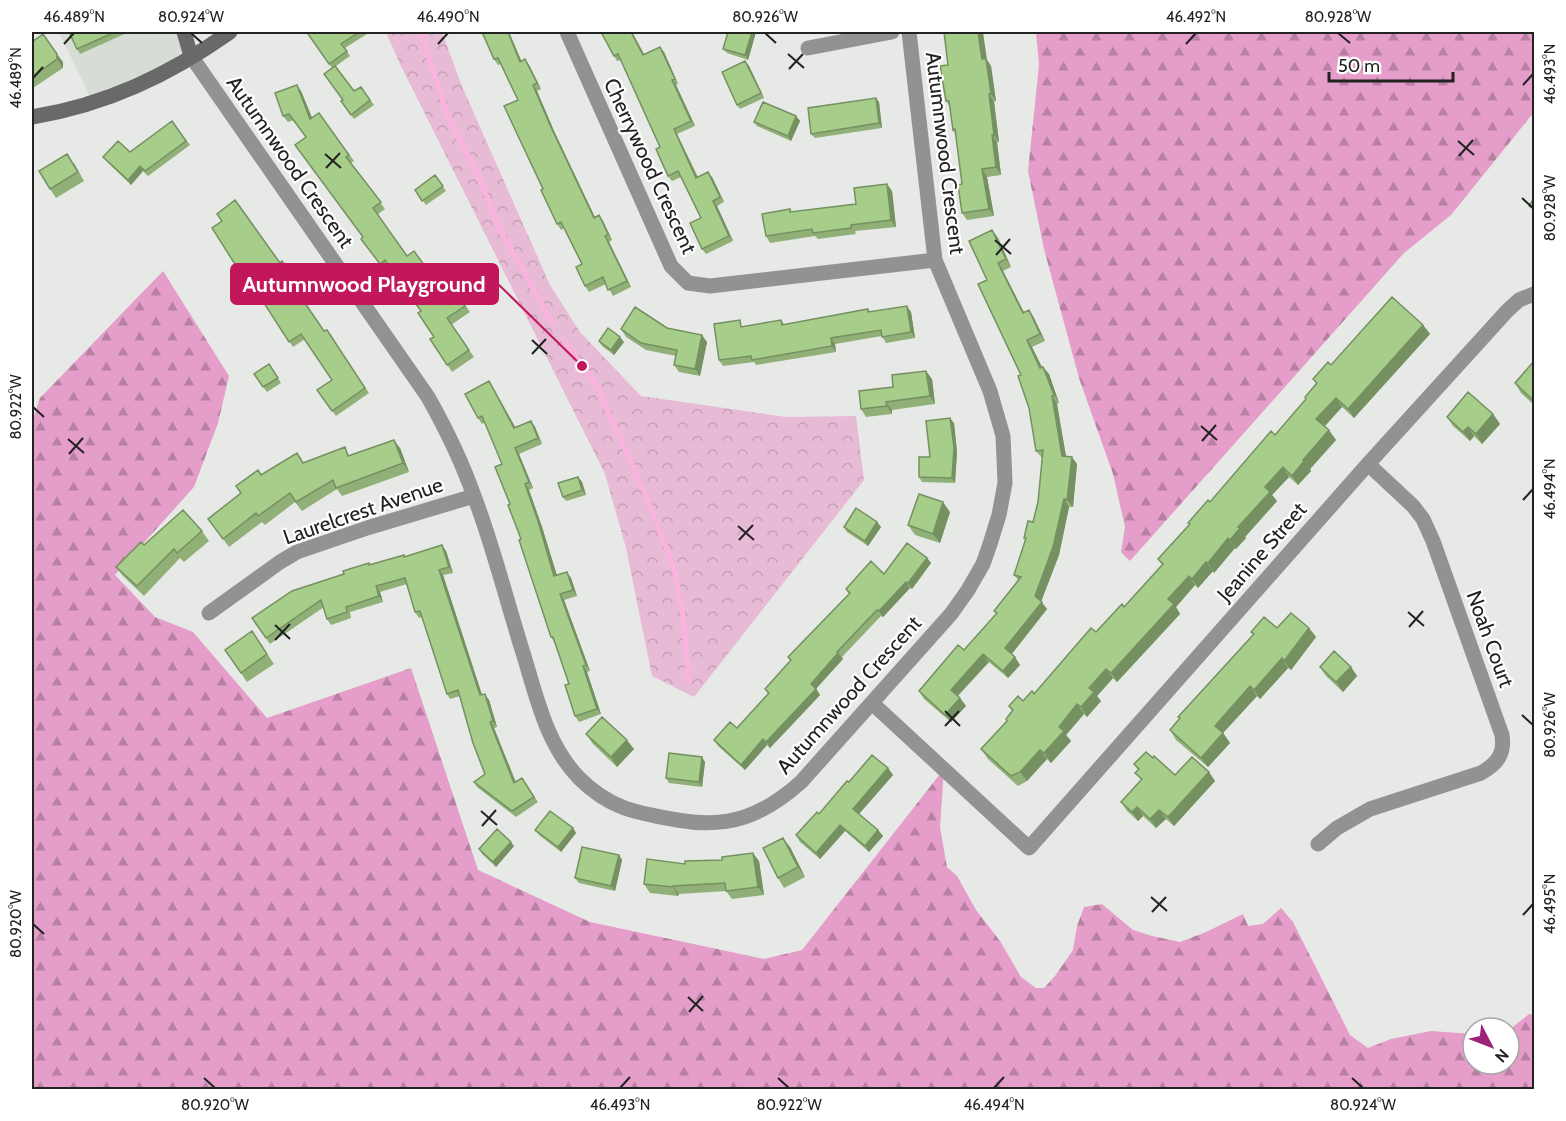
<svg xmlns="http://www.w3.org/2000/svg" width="1566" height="1121" font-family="Cabin,sans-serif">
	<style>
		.built { fill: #d7ddd4 }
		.forest { fill: url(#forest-firs) }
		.park { fill: url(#park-crowns) }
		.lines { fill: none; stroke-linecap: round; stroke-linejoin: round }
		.stream { stroke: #f9b3de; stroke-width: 5 }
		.street { stroke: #919291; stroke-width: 15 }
		.secondary { stroke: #686968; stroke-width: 15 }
		.wall { fill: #90b078 }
		.shaded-wall { fill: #759061 }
		.building { fill: #a7cd8b; stroke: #759061; stroke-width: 1.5 }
		.ticks { fill: none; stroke: #212221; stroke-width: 2 }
		.labels { text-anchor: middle; stroke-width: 4.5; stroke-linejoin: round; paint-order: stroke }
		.street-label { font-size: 21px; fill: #212221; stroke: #fff }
		.leader { fill: none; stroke: #c2185b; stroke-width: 2 }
		.callout-dot { fill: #c2185b; stroke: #fff; stroke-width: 2 }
		.callout { fill: #c2185b; stroke: #c2185b; stroke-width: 2 }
		.callout-label { font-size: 22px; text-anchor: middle; font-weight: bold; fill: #fff }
		.neatline { fill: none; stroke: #212221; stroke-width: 2 }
		.ticks-label { font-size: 15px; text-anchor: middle; fill: #212221 }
	</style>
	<defs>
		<pattern id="forest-firs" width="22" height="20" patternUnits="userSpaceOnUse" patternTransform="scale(1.5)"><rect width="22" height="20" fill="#e49ec9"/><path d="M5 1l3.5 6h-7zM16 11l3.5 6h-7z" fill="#b880a3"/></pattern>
		<pattern id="park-crowns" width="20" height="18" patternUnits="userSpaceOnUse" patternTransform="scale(1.5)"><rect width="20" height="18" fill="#e7bad5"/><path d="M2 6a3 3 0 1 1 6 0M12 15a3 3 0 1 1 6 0" fill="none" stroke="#c6a0b7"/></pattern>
	</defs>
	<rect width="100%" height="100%" fill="#e7e9e6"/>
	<path class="built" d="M 59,32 L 183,32 L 190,55 L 93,103 Z"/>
	<path class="forest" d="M 1036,32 L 1534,32 L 1534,112 L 1451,215 L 1404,253 L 1130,561 L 1121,552 L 1125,527 L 1113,474 L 1079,378 L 1044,249 L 1028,171 L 1039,65 Z
		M 163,271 L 229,376 L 218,423 L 194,487 L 115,575 L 155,617 L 193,632 L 267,718 L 411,668 L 478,870 L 590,922 L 764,959 L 802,950 L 944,769 L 940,827 L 947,867 L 957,876 L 976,910 L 1000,941 L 1021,977 L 1036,988 L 1044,988 L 1055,976 L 1073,950 L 1077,926 L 1084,907 L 1102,904 L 1133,930 L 1152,936 L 1180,942 L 1206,932 L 1243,914 L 1248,926 L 1263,924 L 1281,908 L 1293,922 L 1350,1035 L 1368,1048 L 1391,1039 L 1431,1031 L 1473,1034 L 1473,1064 L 1509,1064 L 1509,1030 L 1529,1014 L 1534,1015 L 1534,1089 L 32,1089 L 32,422 L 40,398 Z"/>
	<path class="park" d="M 386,32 L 442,32 L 461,84 L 550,285 L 580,332 L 641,396 L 786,417 L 856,416 L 864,480 L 694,697 L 652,676 L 626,548 L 605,474 L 399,62 Z"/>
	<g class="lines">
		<path class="stream" d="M 420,32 L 450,122 L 476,170 L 499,228 L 553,324
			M 564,340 L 597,386 L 646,496 L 674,568 L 683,616 L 689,683"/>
		<path class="street" d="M 567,32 L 671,266 L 688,283 L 710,286 L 935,260
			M 808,48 L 892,32
			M 191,56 L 428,397 C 446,429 462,462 474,496 C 494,548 507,603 524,656 C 537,699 547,745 579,778 C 610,809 637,813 677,820 C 729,829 763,816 801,782 L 951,614 L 968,590 L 983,564 L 990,544 L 999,515 L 1005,483 L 1004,458 L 1003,436 L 990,391 L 935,260 L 909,32
			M 209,613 L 280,562 L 297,552 L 367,528 L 474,496
			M 872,703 L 1029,848 L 1368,464 L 1507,311 L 1519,300 L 1534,294
			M 1318,844 L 1337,828 L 1370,809 L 1481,773 C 1497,764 1505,754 1502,735 L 1433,541 L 1423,519 L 1413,506 L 1368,464"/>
		<path class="secondary" d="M 184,32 L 191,56
			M 32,117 C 106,105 169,75 230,32"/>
	</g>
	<path class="wall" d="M 69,32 L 129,32 L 80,54 L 77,49 Z
		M 311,32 L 370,32 L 345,48 L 350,56 L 336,66 L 354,91 L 361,87 L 374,105 L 354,119 L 341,101 L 343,100 L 332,68 L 308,34 Z
		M 509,32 L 521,61 L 529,65 L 541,89 L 537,91 L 554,131 L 595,217 L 599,215 L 603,221 L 612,240 L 609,242 L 631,287 L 613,296 L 606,284 L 589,292 L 585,286 L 582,264 L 564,228 L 561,230 L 557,224 L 543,189 L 518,100 L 501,64 L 498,65 L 494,59 Z
		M 601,32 L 632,32 L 644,54 L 660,47 L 664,52 L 678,84 L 676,85 L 695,126 L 677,134 L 698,177 L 712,177 L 724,202 L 717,206 L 733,241 L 706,254 L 702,249 L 701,218 L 681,177 L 672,181 L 668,176 L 660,147 L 621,60 L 617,61 L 614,56 Z
		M 756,32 L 748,60 L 727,53 L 723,49 Z
		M 32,42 L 63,62 L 63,68 L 33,88 L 32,85 Z
		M 987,60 L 991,66 L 996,101 L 994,102 L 999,142 L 997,142 L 1001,175 L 987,177 L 994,216 L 967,220 L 962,213 L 962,184 L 956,134 L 953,130 L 950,107 L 946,101 L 948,65 Z
		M 745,61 L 749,66 L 764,98 L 740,109 L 737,105 Z
		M 301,91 L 312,118 L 319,113 L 354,161 L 351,163 L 385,209 L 377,215 L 407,256 L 437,283 L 446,277 L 470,312 L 451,325 L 474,357 L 452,372 L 430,339 L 434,337 L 421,311 L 389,267 L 384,271 L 366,245 L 363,237 L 306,137 L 294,120 L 288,122 L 283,116 Z
		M 879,102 L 882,128 L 815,138 L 811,134 Z
		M 796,116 L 800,121 L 791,141 L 757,126 L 754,122 Z
		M 172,121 L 190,145 L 148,176 L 143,171 L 131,185 L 107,162 L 103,157 L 130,152 Z
		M 74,163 L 84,181 L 56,198 L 50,189 Z
		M 435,175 L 446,191 L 426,205 L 415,190 Z
		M 892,191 L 896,227 L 855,231 L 856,234 L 818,239 L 815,236 L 770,243 L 766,236 L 790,209 L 792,212 L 856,204 Z
		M 992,230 L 998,238 L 1011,267 L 1003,271 L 1024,312 L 1029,310 L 1034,318 L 1045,341 L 1032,347 L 1042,367 L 1049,374 L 1059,403 L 1057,404 L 1066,456 L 1077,464 L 1073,507 L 1069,507 L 1059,555 L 1041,601 L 1047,609 L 1012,654 L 1020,665 L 1008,678 L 989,662 L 958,696 L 966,706 L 951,722 L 924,699 L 919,691 L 964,650 L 996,614 L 994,611 L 1018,580 L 1014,575 L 1026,540 L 1024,538 L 1033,522 L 1038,502 L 1042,458 L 1036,451 L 1029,408 L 1021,375 L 987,280 Z
		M 282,261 L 303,293 L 300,295 L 324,331 L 327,330 L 369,393 L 336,416 L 317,390 L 332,380 L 305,339 L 293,347 L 252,284 L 249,286 L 245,280 Z
		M 868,309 L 870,312 L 911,312 L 915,338 L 886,343 L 882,336 L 835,344 L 836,352 L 756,365 L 754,362 L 723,366 L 719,360 L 744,326 L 781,320 L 784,324 Z
		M 1423,325 L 1430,334 L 1354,418 L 1342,407 L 1325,426 L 1336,440 L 1310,469 L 1311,471 L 1298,485 L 1289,477 L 1272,495 L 1277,501 L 1245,537 L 1246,538 L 1236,549 L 1235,548 L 1214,573 L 1213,571 L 1198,588 L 1195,585 L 1176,607 L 1180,614 L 1117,682 L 1113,678 L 1097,696 L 1101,701 L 1087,717 L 1084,714 L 1066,735 L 1071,741 L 1051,763 L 1047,759 L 1027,781 L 1018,786 L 988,759 L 981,749 L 1007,721 L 1006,719 L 1012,711 L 1009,706 L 1023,701 L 1034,694 L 1096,632 L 1124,607 L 1162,565 L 1158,559 L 1210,502 L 1275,435 L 1306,399 L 1317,384 L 1313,379 L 1331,365 Z
		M 667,328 L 707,342 L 700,376 L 679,372 L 674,365 L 676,356 L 646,350 L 626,337 L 621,329 Z
		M 599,341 L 624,342 L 614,355 L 602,346 Z
		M 1534,361 L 1534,405 L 1521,393 L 1515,383 Z
		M 269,364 L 281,383 L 267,392 L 254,374 Z
		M 932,379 L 935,404 L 892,410 L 892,414 L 866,417 L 861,409 L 893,387 Z
		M 489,381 L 515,428 L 531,421 L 535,427 L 542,444 L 519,454 L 533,488 L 529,490 L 542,527 L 557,576 L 571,578 L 577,596 L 564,600 L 590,671 L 587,672 L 601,714 L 579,722 L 575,716 L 569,684 L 555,643 L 551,637 L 521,539 L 510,504 L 502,464 L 485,422 L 482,424 L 478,418 Z
		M 1493,414 L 1500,424 L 1482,444 L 1474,436 L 1470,441 L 1453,426 L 1447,417 Z
		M 954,423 L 957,452 L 955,483 L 922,482 L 919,477 L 930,457 Z
		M 400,448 L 409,472 L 342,496 L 337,489 L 302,511 L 295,502 L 265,525 L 262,522 L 229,547 L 208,519 L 241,493 L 261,475 L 303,463 L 350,455 Z
		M 578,477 L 582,482 L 586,495 L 566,501 L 563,497 Z
		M 950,512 L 940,543 L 915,535 L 908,525 Z
		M 877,522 L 881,527 L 868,546 L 847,532 L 844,527 Z
		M 202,531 L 209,541 L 184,562 L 180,558 L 144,596 L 123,576 L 116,567 L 144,545 Z
		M 446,551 L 453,573 L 443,575 L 482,695 L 489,700 L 497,727 L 494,728 L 516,782 L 522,778 L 538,802 L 516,817 L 477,787 L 474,782 L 485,774 L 460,696 L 450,699 L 447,694 L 422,617 L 419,618 L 415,612 L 407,584 L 380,592 L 383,602 L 350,612 L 351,618 L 331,625 L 327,619 L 324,607 L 270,644 L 252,618 L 369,563 L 370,565 L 404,555 L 405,557 Z
		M 927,558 L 931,563 L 912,589 L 910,588 L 883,617 L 881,616 L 842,657 L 843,659 L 816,688 L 820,695 L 770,748 L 767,745 L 745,770 L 718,746 L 714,740 L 737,728 L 768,694 L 765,689 L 791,661 L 788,657 L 849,594 L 846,589 Z
		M 1277,628 L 1309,628 L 1316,637 L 1291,670 L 1288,668 L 1260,699 L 1257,696 L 1223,733 L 1230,743 L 1208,767 L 1176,740 L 1170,730 L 1180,719 L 1178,717 L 1253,634 L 1251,632 Z
		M 252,631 L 274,664 L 247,682 L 225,650 Z
		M 1320,667 L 1351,667 L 1357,676 L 1343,692 L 1326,676 Z
		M 586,734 L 634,749 L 617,767 L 593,744 Z
		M 705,762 L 702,787 L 669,783 L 666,778 Z
		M 1134,764 L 1175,775 L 1215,781 L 1174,826 L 1166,819 L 1156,828 L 1143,816 L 1138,821 L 1127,811 L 1121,802 L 1141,780 L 1135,773 L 1138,770 Z
		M 888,768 L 893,775 L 859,814 L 878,830 L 883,836 L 869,852 L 845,831 L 820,859 L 800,842 L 796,835 L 819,814 L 849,782 Z
		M 573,828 L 576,833 L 561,852 L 539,835 L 535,830 Z
		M 514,846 L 496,867 L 482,854 L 479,849 Z
		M 790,847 L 805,877 L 784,888 L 778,878 Z
		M 619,855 L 622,860 L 615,891 L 579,883 L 575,878 Z
		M 759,861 L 764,895 L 732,899 L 726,891 L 679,894 L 678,896 L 650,893 L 644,884 L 685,864 Z"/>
	<path class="shaded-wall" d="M 508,32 L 509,32 L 524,67 L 520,62 Z
		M 631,32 L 632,32 L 647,60 L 643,55 Z
		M 752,32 L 756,32 L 748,60 L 745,55 Z
		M 978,32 L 983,32 L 987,60 L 991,66 L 996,101 L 991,94 L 982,59 Z
		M 660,47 L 664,52 L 678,84 L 675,79 Z
		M 57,54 L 63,62 L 63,68 L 57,59 Z
		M 525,59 L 529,65 L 541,89 L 537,83 Z
		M 745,61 L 749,66 L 764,98 L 761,93 Z
		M 672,80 L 676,85 L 695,126 L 691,121 Z
		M 297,85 L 301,91 L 315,125 L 310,119 Z
		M 533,85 L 537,91 L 554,131 L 598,224 L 594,218 L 550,125 Z
		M 989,94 L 994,102 L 999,142 L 994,135 Z
		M 876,98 L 879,102 L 882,128 L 879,123 Z
		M 796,116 L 800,121 L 791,141 L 788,136 Z
		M 674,129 L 677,134 L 700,183 L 696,178 Z
		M 992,135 L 997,142 L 1001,175 L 996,167 Z
		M 140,166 L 143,171 L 131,185 L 128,180 Z
		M 982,169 L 987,177 L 994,216 L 989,209 Z
		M 708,172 L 712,177 L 724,202 L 720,197 Z
		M 887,184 L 892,191 L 896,227 L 891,220 Z
		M 713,201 L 717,206 L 733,241 L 729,236 Z
		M 599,215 L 603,221 L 612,240 L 608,234 Z
		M 992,230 L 998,238 L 1011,267 L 1006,259 Z
		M 605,236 L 609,242 L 631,287 L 627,281 Z
		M 998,263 L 1003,271 L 1028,321 L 1023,313 Z
		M 907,306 L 911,312 L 915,338 L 911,332 Z
		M 1029,310 L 1034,318 L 1045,341 L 1040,334 Z
		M 1423,325 L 1430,334 L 1354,418 L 1348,409 Z
		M 702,335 L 707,342 L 700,376 L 695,369 Z
		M 620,337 L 624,342 L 614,355 L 611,350 Z
		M 831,338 L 835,344 L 836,352 L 832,346 Z
		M 1027,340 L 1032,347 L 1046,376 L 1040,368 Z
		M 1043,367 L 1049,374 L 1059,403 L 1054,395 Z
		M 926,371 L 932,379 L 935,404 L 930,396 Z
		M 489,381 L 493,387 L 519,434 L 514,428 Z
		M 1052,396 L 1057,404 L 1067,463 L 1062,456 Z
		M 1336,398 L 1342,407 L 1323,428 L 1316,419 Z
		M 886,402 L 892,410 L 892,414 L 887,406 Z
		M 1493,414 L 1500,424 L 1482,444 L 1476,434 Z
		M 950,418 L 954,423 L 957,452 L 955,483 L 952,478 Z
		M 531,421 L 535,427 L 542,444 L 538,438 Z
		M 1468,427 L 1474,436 L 1470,441 L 1463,432 Z
		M 1329,430 L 1336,440 L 1310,469 L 1311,471 L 1298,485 L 1292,476 L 1303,460 Z
		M 394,440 L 400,448 L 409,472 L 403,463 Z
		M 515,448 L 519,454 L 533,488 L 529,482 Z
		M 1072,457 L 1077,464 L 1073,507 L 1067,500 Z
		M 1283,467 L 1289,477 L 1272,495 L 1277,501 L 1245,537 L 1246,538 L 1236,549 L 1230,540 L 1265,487 Z
		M 578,477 L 582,482 L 586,495 L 582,490 Z
		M 525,484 L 529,490 L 542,527 L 559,582 L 554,576 Z
		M 1064,499 L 1069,507 L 1059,555 L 1041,602 L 1047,609 L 1010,656 L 1005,648 L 1035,596 Z
		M 943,502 L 950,512 L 940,543 L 933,534 Z
		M 877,522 L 881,527 L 868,546 L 865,541 Z
		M 1228,538 L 1235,548 L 1214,573 L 1208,563 Z
		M 442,545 L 446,551 L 453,573 L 449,567 Z
		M 927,558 L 931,563 L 912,589 L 908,583 Z
		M 1206,562 L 1213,571 L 1198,588 L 1192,579 Z
		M 439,570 L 443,575 L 484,701 L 480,695 Z
		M 567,572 L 571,578 L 577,596 L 573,590 Z
		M 1189,576 L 1195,585 L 1176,607 L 1180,614 L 1117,682 L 1111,673 L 1168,599 Z
		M 906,582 L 910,588 L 883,617 L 879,611 Z
		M 376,586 L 380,592 L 383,602 L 379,596 Z
		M 560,594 L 564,600 L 590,671 L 586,665 Z
		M 1309,628 L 1316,637 L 1291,670 L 1284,661 Z
		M 838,653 L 843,659 L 815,690 L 811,684 Z
		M 983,654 L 989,662 L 956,697 L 951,690 Z
		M 1015,657 L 1020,665 L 1008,678 L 1003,671 Z
		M 1282,658 L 1288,668 L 1260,699 L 1254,690 Z
		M 583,666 L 587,672 L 601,714 L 597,709 Z
		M 1351,667 L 1357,676 L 1343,692 L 1336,682 Z
		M 1106,669 L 1113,678 L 1097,696 L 1101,701 L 1087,717 L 1081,707 L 1089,688 Z
		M 1250,686 L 1257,696 L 1223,733 L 1230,743 L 1208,767 L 1201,758 L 1215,726 Z
		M 816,689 L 820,695 L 770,748 L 766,742 Z
		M 485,694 L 489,700 L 497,727 L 493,721 Z
		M 960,698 L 966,706 L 951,722 L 945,715 Z
		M 1077,704 L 1084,714 L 1066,735 L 1071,741 L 1051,763 L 1044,753 L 1059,727 Z
		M 490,722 L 494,728 L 518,789 L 514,783 Z
		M 763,739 L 767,745 L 745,770 L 741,765 Z
		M 627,740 L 634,749 L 617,767 L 611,757 Z
		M 1040,750 L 1047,759 L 1027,781 L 1020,772 Z
		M 702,757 L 705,762 L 702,787 L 699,782 Z
		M 888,768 L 893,775 L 858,815 L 853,809 Z
		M 1209,772 L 1215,781 L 1174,826 L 1168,817 Z
		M 1137,807 L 1143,816 L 1138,821 L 1132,812 Z
		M 1159,810 L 1166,819 L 1156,828 L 1150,819 Z
		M 840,825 L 845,831 L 820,859 L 816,853 Z
		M 573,828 L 576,833 L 561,852 L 558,847 Z
		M 878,830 L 883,836 L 869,852 L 865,846 Z
		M 783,838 L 790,847 L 805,877 L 798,867 Z
		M 511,842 L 514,846 L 496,867 L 493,862 Z
		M 753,853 L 759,861 L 764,895 L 758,887 Z
		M 619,855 L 622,860 L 615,891 L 611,886 Z
		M 673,886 L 679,894 L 678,896 L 673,887 Z"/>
	<path class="building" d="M 69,32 L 115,32 L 77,49 Z
		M 311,32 L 359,32 L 341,44 L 347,51 L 329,64 L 308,34 Z
		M 482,32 L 508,32 L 520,62 L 525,59 L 537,83 L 533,85 L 550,125 L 594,218 L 599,215 L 608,234 L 605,236 L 627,281 L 608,290 L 603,277 L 585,286 L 576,267 L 582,264 L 561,222 L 557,224 L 541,190 L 543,189 L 504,106 L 518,100 L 498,58 L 494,59 Z
		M 601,32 L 631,32 L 643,55 L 660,47 L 675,79 L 672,80 L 691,121 L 674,129 L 696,178 L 708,172 L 720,197 L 713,201 L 729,236 L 702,249 L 690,223 L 701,218 L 678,171 L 668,176 L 656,149 L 660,147 L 618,54 L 614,56 Z
		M 728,32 L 752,32 L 745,55 L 723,49 Z
		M 944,32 L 978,32 L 982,59 L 986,59 L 991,94 L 989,94 L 994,135 L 992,135 L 996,167 L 982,169 L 989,209 L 962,213 L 958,185 L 962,184 L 955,129 L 953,130 L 949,101 L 946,101 L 940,66 L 948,65 Z
		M 43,34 L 57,54 L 57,59 L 32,77 L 32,42 Z
		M 745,61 L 761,93 L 737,105 L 722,72 Z
		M 335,66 L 354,91 L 361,87 L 370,100 L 351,115 L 341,101 L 343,100 L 324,74 Z
		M 297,85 L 310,119 L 319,113 L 349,155 L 346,157 L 381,202 L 373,208 L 407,256 L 414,251 L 437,283 L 446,277 L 465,306 L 447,318 L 469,350 L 447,365 L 430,339 L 434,337 L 418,313 L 421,311 L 385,260 L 380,264 L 361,239 L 363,237 L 295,145 L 306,137 L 289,114 L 283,116 L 275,93 Z
		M 876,98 L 879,123 L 811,134 L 808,108 Z
		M 763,102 L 796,116 L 788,136 L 754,122 Z
		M 172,121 L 186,141 L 145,171 L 140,166 L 128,180 L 103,157 L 118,141 L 130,152 Z
		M 67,154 L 78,172 L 50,189 L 39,171 Z
		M 435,175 L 443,186 L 422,201 L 415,190 Z
		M 887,184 L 891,220 L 851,225 L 851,228 L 813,233 L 812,229 L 766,236 L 762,214 L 790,209 L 790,212 L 856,204 L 854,188 Z
		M 1534,198 L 1534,209 L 1529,206 Z
		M 235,200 L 280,263 L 282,261 L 299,288 L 296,290 L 324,331 L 327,330 L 365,388 L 332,411 L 317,390 L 332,380 L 301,334 L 289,342 L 248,278 L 245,280 L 212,228 L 222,221 L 217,214 Z
		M 992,230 L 1006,259 L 998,263 L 1023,313 L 1029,310 L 1040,334 L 1027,340 L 1040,368 L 1043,367 L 1054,395 L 1052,396 L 1062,456 L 1072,457 L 1067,500 L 1064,499 L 1053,547 L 1035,596 L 1042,602 L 1005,648 L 1015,657 L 1003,671 L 983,654 L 951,690 L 960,698 L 945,715 L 919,691 L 958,645 L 964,650 L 997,613 L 994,611 L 1021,577 L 1014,575 L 1026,538 L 1024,538 L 1028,521 L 1033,522 L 1038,502 L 1043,450 L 1036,451 L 1029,408 L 1018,376 L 1021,375 L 978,284 L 987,280 L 969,241 Z
		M 1392,297 L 1423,325 L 1348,409 L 1336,398 L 1316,419 L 1329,430 L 1303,460 L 1304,461 L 1292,476 L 1283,467 L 1265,487 L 1270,492 L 1238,527 L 1240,528 L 1230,540 L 1228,538 L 1208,563 L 1206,562 L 1192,579 L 1189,576 L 1168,599 L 1174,604 L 1111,673 L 1106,669 L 1089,688 L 1094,692 L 1081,707 L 1077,704 L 1059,727 L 1064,731 L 1044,753 L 1040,750 L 1020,772 L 1011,776 L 981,749 L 1007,721 L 1006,719 L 1013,710 L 1009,706 L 1018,696 L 1023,701 L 1032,691 L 1034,694 L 1091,628 L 1096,632 L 1122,604 L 1124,607 L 1163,564 L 1158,559 L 1190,524 L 1188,523 L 1208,500 L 1210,502 L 1271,431 L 1275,435 L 1306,399 L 1305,397 L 1317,383 L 1313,379 L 1328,362 L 1331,365 Z
		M 907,306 L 911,332 L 882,337 L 881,330 L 831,338 L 832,346 L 752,360 L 751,356 L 719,360 L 714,324 L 740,320 L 741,327 L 781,320 L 782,325 L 868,309 L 868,312 Z
		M 635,307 L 667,328 L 702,335 L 695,369 L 674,365 L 677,350 L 641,343 L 621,329 Z
		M 608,328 L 620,337 L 611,350 L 599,341 Z
		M 1534,361 L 1534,401 L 1515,383 Z
		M 269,364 L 278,378 L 263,387 L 254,374 Z
		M 926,371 L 930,396 L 886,402 L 887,406 L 861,409 L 859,391 L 893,387 L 892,375 Z
		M 489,381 L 514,428 L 531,421 L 538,438 L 515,448 L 529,482 L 525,484 L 538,521 L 554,576 L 567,572 L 573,590 L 560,594 L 586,665 L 583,666 L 597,709 L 575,716 L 565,685 L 569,684 L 553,637 L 551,637 L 519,540 L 521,539 L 508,505 L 510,504 L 495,467 L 502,464 L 482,416 L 478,418 L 465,394 Z
		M 1468,392 L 1493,414 L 1476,434 L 1468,427 L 1463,432 L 1447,417 Z
		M 950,418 L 954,447 L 952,478 L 919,477 L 919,457 L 930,457 L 926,421 Z
		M 394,440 L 403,463 L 336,488 L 333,480 L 296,502 L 290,493 L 258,516 L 256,513 L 223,539 L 208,519 L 241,493 L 236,486 L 258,470 L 261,475 L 297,453 L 303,463 L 345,447 L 348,456 Z
		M 578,477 L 582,490 L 563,497 L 558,483 Z
		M 919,494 L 943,502 L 933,534 L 908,525 Z
		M 856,508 L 877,522 L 865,541 L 844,527 Z
		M 183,510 L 202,531 L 177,553 L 174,549 L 137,586 L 116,567 L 141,542 L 144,545 Z
		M 907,543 L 927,558 L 908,583 L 906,582 L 879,611 L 877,610 L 837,652 L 838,653 L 811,684 L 816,689 L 766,742 L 763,739 L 741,765 L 714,740 L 730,722 L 737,728 L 769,693 L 765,689 L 791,660 L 788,657 L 850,593 L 846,589 L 871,561 L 884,574 Z
		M 442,545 L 449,567 L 439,570 L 480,695 L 485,694 L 493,721 L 490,722 L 514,783 L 522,778 L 534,797 L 512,811 L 474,782 L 485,774 L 473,743 L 458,690 L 447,694 L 420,611 L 415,612 L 405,578 L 376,586 L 379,596 L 346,607 L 347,612 L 327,619 L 321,600 L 266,638 L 252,618 L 292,591 L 344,574 L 343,571 L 369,563 L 369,565 L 404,555 L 404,557 Z
		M 1291,613 L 1309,628 L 1284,661 L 1282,658 L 1254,690 L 1250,686 L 1215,726 L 1223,733 L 1201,758 L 1170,730 L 1180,718 L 1178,717 L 1254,634 L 1251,632 L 1264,617 L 1277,628 Z
		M 252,631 L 267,654 L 241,673 L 225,650 Z
		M 1334,651 L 1351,667 L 1336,682 L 1320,667 Z
		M 602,717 L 627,740 L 611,757 L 586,734 Z
		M 1146,752 L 1153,758 L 1154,756 L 1175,775 L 1192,757 L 1209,772 L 1168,817 L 1159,810 L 1150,819 L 1137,807 L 1132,812 L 1121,802 L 1142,779 L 1135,773 L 1139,769 L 1134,764 Z
		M 669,753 L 702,757 L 699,782 L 666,778 Z
		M 872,755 L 888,768 L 853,809 L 878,830 L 865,846 L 840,825 L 816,853 L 796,835 L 817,812 L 819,814 L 847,781 L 849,782 Z
		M 550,811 L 573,828 L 558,847 L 535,830 Z
		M 497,829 L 511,842 L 493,862 L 479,849 Z
		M 783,838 L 798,867 L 778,878 L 763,848 Z
		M 582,847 L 619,855 L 611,886 L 575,878 Z
		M 753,853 L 758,887 L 726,891 L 725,883 L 673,886 L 673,887 L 644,884 L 647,859 L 685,864 L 685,861 L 722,860 L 722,857 Z"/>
	<path class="ticks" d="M 191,33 L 202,43M 765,33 L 776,43M 1338,33 L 1350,43M 64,44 L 74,33M 438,44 L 448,33M 1186,44 L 1196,33M 788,54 L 804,68M 789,69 L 803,54M 33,78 L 43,67M 1523,85 L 1533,74M 1458,141 L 1474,155M 325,154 L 341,168M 1459,156 L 1473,140M 326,168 L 340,153M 1522,198 L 1533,208M 995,240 L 1011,254M 996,255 L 1010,239M 532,340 L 547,354M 532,354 L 546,339M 33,407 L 44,417M 1201,426 L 1217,440M 68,439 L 84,453M 1202,441 L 1216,425M 69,454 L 83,438M 1523,500 L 1533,489M 738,526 L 754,540M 739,540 L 753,525M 1408,612 L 1424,626M 275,625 L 290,639M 1409,627 L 1423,611M 275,640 L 290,624M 945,711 L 960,726M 1522,715 L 1533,725M 945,726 L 959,711M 481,811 L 497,825M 482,826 L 496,810M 1151,897 L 1167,911M 1152,912 L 1166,897M 1523,915 L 1533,904M 33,924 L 44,934M 688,997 L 703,1011M 689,1012 L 703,996M 204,1078 L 215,1088M 778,1078 L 789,1088M 1352,1078 L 1363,1088M 620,1088 L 630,1077M 994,1088 L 1004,1077"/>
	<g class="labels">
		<g class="street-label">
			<text transform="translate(945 153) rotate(83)" y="7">Autumnwood Crescent</text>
			<text transform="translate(290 162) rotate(55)" y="7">Autumnwood Crescent</text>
			<text transform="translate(650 166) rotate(65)" y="7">Cherrywood Crescent</text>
			<text transform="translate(363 511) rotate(-19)" y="7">Laurelcrest Avenue</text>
			<text transform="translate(1262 552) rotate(-49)" y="7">Jeanine Street</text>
			<text transform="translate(1490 639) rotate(70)" y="7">Noah Court</text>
			<text transform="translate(849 695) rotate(-48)" y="7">Autumnwood Crescent</text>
		</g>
	</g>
	<path class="leader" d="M582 366L498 284"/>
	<circle class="callout-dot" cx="582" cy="366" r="6"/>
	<rect class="callout" x="231" y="264" width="267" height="40" rx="6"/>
	<g class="callout-label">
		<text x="364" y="292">Autumnwood Playground</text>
	</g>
	<rect width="1566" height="1121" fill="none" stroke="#ffffff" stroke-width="66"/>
	<g transform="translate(1491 1046) rotate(132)"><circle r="28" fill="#ffffff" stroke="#a6a7a6" stroke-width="1.5"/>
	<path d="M0-4.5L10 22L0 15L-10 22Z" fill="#9d237a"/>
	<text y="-9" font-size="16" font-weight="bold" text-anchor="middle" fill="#212221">N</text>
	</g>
	<path d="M1329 72v9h124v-9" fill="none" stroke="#212221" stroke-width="3"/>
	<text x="1338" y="72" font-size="18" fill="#212221" stroke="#ffffff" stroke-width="4.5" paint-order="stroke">50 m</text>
	<rect x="33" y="33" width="1500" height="1055" class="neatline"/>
	<g class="ticks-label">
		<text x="74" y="22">46.489°N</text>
		<text x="191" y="22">80.924°W</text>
		<text x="448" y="22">46.490°N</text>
		<text x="765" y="22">80.926°W</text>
		<text x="1196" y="22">46.492°N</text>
		<text x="1338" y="22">80.928°W</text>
		<text transform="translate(1550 74) rotate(-90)" y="5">46.493°N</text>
		<text transform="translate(16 78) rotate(-90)" y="5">46.489°N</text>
		<text transform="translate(1550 208) rotate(-90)" y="5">80.928°W</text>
		<text transform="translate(16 407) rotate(-90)" y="5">80.922°W</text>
		<text transform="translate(1550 489) rotate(-90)" y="5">46.494°N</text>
		<text transform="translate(1550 725) rotate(-90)" y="5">80.926°W</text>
		<text transform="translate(1550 904) rotate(-90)" y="5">46.495°N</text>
		<text transform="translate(16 924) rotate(-90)" y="5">80.920°W</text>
		<text x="215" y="1110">80.920°W</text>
		<text x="620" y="1110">46.493°N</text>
		<text x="789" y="1110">80.922°W</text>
		<text x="994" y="1110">46.494°N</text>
		<text x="1363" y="1110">80.924°W</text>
	</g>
</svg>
